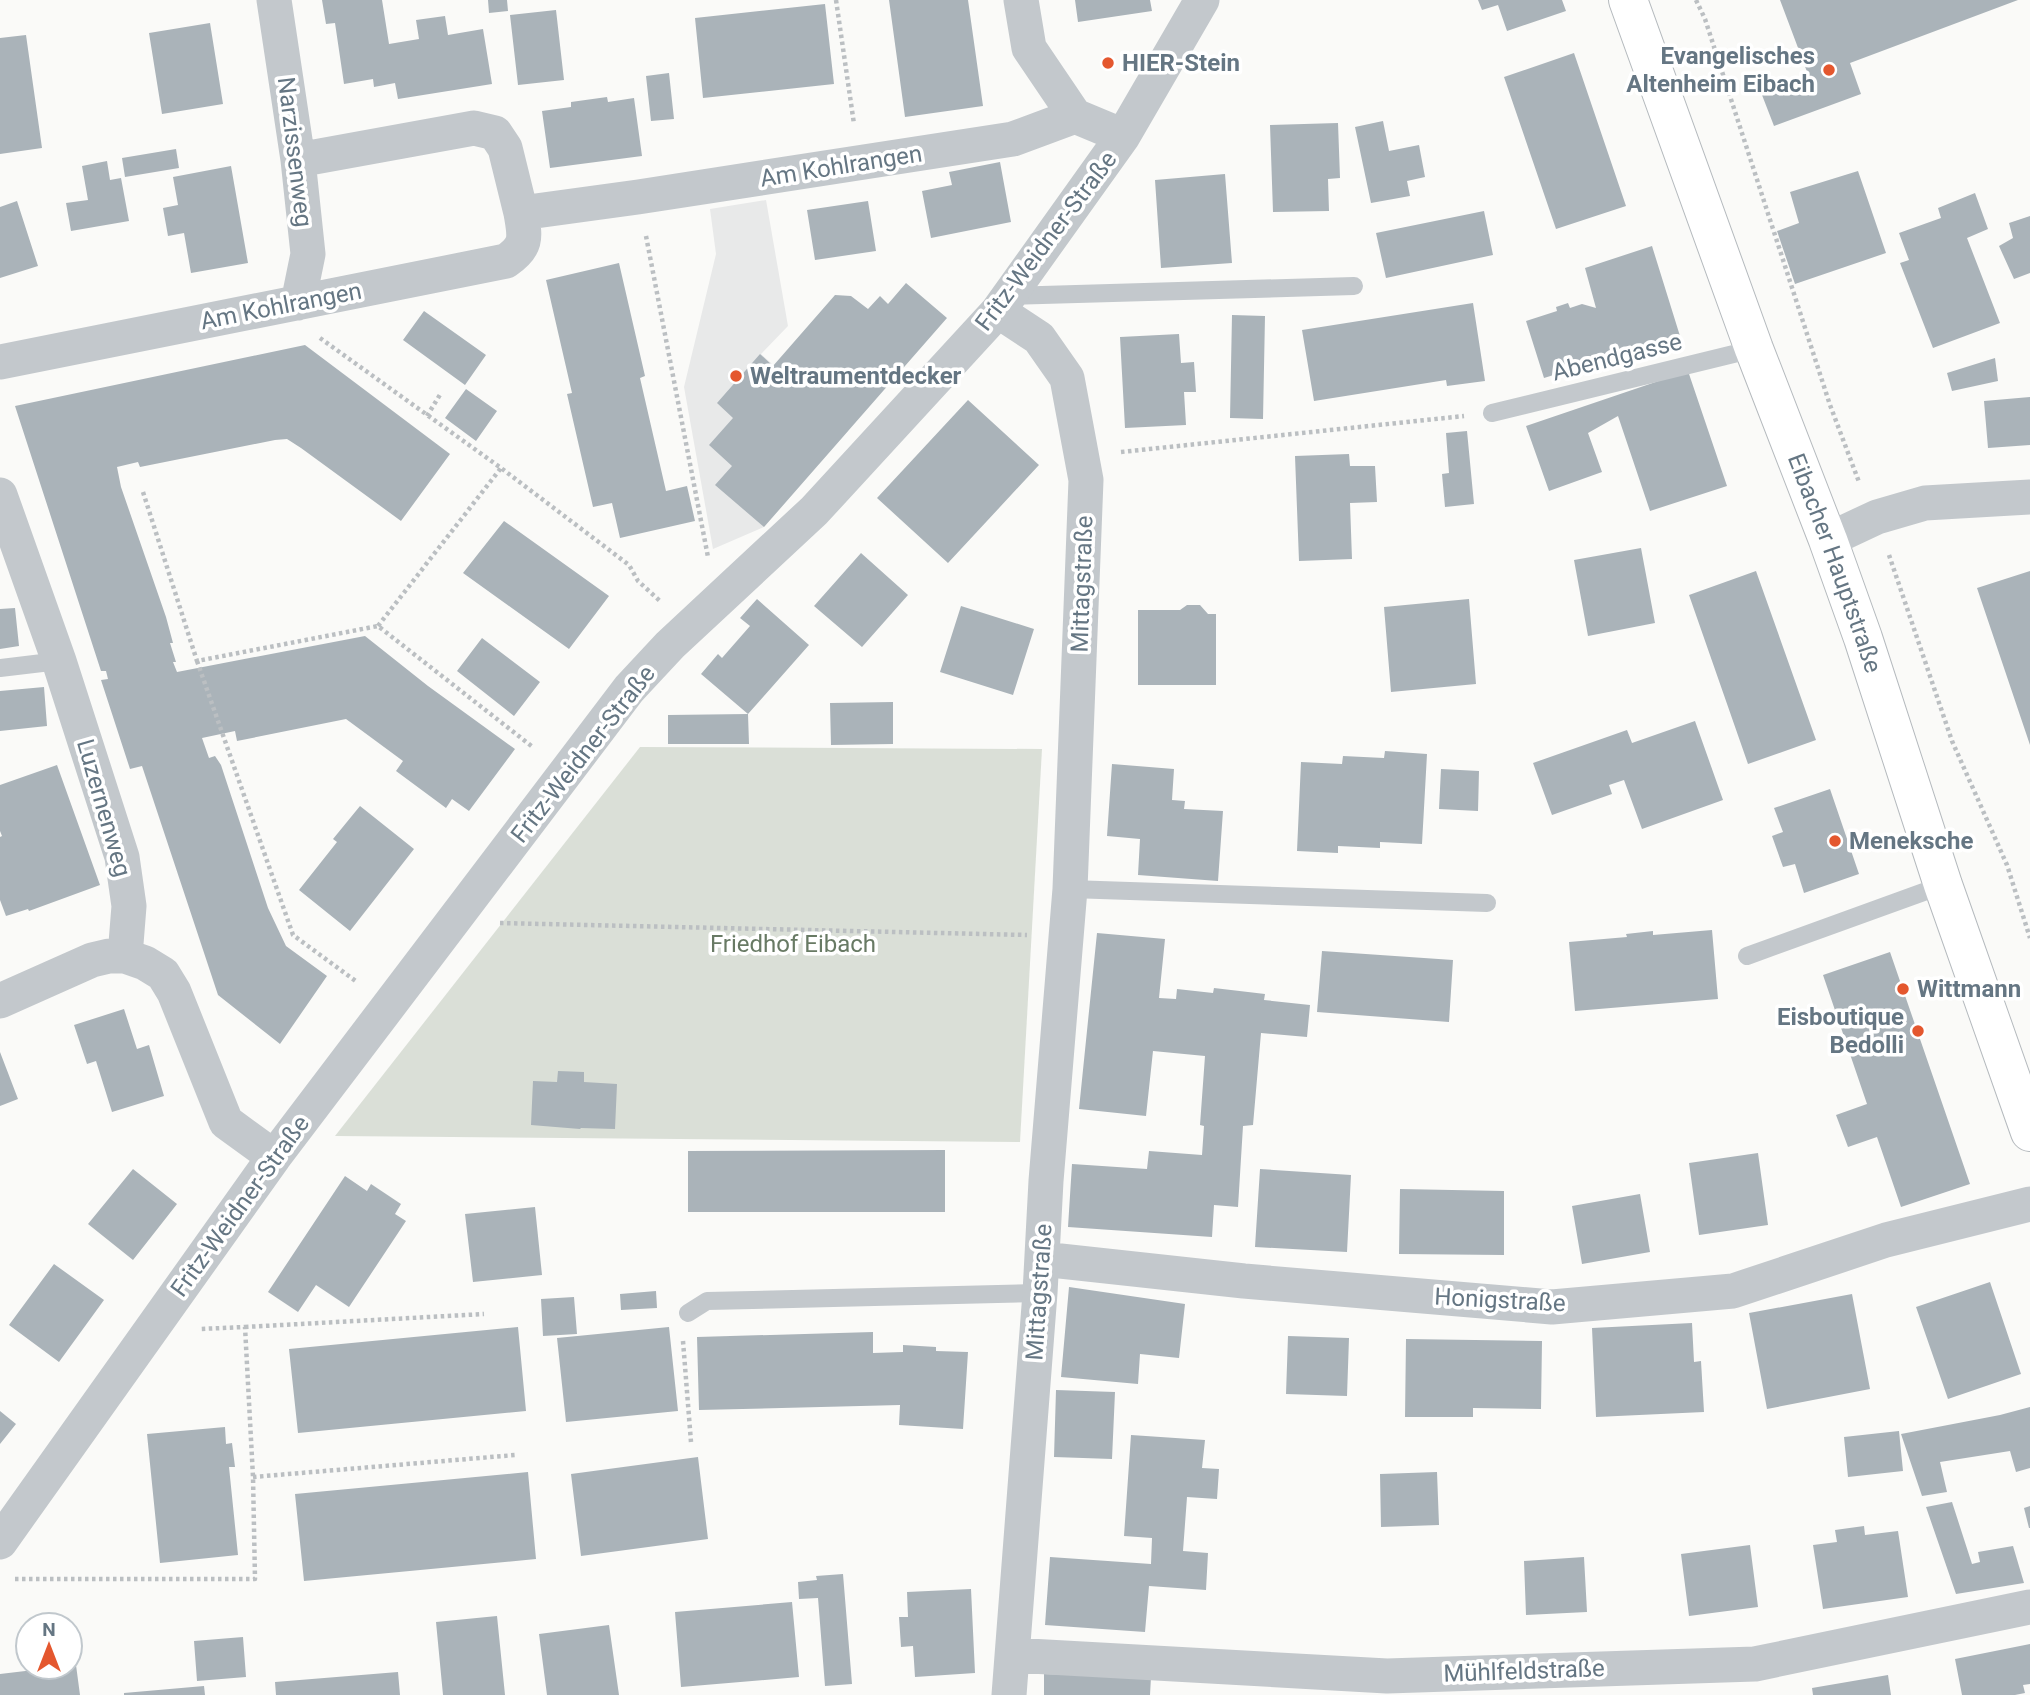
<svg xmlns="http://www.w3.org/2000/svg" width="2030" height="1695" font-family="Roboto,sans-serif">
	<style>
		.built { fill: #e8e9e9 }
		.green { fill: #dadfd7 }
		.building { fill: #aab3b9 }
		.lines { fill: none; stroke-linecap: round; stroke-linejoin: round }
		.primary-casing { stroke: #b5babe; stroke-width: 40 }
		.path { stroke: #bbbfc2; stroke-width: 4.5; stroke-dasharray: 3.5 3.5; stroke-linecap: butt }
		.service { stroke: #c3c8cc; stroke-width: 18 }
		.minor { stroke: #c3c8cc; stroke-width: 35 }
		.primary { stroke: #fff; stroke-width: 38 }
		.poi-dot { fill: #e4572e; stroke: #fff; stroke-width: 2.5 }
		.labels { text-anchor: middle; stroke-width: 7; stroke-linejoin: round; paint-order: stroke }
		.poi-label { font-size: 24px; font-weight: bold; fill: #657683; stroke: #fff; text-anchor: start }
		.street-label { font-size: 24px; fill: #657683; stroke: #fff }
		.park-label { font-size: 24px; fill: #687a64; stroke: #fff }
	</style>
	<rect width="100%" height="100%" fill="#fafaf8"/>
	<path class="built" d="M 766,200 L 788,326 L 761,354 L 848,431 L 764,527 L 713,549 L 684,387 L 716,254 L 710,209 Z"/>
	<path class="green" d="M 640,747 L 1042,749 L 1020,1142 L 335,1136 Z"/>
	<path class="building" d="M 322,0 L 382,0 L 389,44 L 419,39 L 416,20 L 445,16 L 448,35 L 483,29 L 492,84 L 398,99 L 395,83 L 374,87 L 373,79 L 344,84 L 335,23 L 326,24 Z
		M 488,0 L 507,0 L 508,11 L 489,13 Z
		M 889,0 L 968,0 L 983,106 L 905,117 Z
		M 1075,0 L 1150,0 L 1152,11 L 1078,22 Z
		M 1478,0 L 1562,0 L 1566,11 L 1507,31 L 1498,5 L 1482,10 Z
		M 1780,0 L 2018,0 L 1850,63 L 1861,94 L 1774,126 L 1762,95 L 1809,77 Z
		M 825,4 L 834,84 L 703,98 L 695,18 Z
		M 556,10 L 564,80 L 518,85 L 510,15 Z
		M 210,23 L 223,104 L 162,114 L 149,33 Z
		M 26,35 L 42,148 L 0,154 L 0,38 Z
		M 1574,53 L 1626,206 L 1556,229 L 1504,77 Z
		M 669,73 L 674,119 L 651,121 L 646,76 Z
		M 607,97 L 608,102 L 634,98 L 642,156 L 550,168 L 542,111 L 571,107 L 571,102 Z
		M 1383,121 L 1389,151 L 1419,145 L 1425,177 L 1407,181 L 1410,196 L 1371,203 L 1355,127 Z
		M 1338,123 L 1340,178 L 1328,179 L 1329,211 L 1273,212 L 1270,125 Z
		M 176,149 L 179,168 L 125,177 L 122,158 Z
		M 107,161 L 110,180 L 121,178 L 129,221 L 71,231 L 66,203 L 88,200 L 82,166 Z
		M 1000,162 L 1011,222 L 931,238 L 922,191 L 952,185 L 949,172 Z
		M 231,166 L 248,263 L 191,273 L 184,233 L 168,236 L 163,208 L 178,205 L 173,177 Z
		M 1858,171 L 1886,253 L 1795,284 L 1777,231 L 1799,223 L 1790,192 Z
		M 1225,174 L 1232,263 L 1161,268 L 1155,180 Z
		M 1975,193 L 1988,229 L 1967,238 L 2000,323 L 1933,348 L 1900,263 L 1909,260 L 1899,233 L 1941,218 L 1938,208 Z
		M 17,201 L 38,266 L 0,278 L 0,207 Z
		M 868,201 L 876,251 L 815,260 L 807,210 Z
		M 1484,211 L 1493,255 L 1386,278 L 1376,233 Z
		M 2030,216 L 2030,273 L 2014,279 L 1999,246 L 2013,238 L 2009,223 Z
		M 1652,246 L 1680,336 L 1544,378 L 1526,321 L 1557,311 L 1556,307 L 1568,303 L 1570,308 L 1582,304 L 1596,308 L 1585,268 Z
		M 619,263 L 645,376 L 640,378 L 666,491 L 687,486 L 695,521 L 620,538 L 612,503 L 593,507 L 567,394 L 572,393 L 546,280 Z
		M 906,283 L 947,318 L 764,527 L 715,485 L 732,466 L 709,445 L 733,418 L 717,403 L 760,354 L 773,366 L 835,295 L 851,296 L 868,309 L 880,296 L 888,304 Z
		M 1473,303 L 1485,381 L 1447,386 L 1446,380 L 1314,401 L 1302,330 Z
		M 424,311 L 486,355 L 465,385 L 403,340 Z
		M 1232,315 L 1265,316 L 1263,419 L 1230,418 Z
		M 1179,334 L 1181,363 L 1194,362 L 1196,392 L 1184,392 L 1186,425 L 1125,428 L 1120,337 Z
		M 305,345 L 450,454 L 401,521 L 301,448 L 287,439 L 275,440 L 140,467 L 138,462 L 117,467 L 121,487 L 166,617 L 173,643 L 170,643 L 176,662 L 173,662 L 177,672 L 365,636 L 428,686 L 515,749 L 469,811 L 452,799 L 446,808 L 396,771 L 403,761 L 346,719 L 237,741 L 235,731 L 202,738 L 209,758 L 215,756 L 221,765 L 268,908 L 286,946 L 327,976 L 280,1044 L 218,995 L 142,766 L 130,769 L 101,680 L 108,679 L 106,671 L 101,671 L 15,406 Z
		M 1995,358 L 1998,381 L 1952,391 L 1947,373 Z
		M 1688,371 L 1727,486 L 1650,511 L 1618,416 L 1588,433 L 1602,472 L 1549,491 L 1526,426 Z
		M 466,389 L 497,411 L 476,441 L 445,418 Z
		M 2030,397 L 2030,445 L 1988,448 L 1984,401 Z
		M 968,400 L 1039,465 L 948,563 L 877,498 Z
		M 1467,431 L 1474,504 L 1445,507 L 1442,474 L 1449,473 L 1446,433 Z
		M 1349,454 L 1350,466 L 1375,466 L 1377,502 L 1350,503 L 1352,559 L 1299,561 L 1295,456 Z
		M 504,521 L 609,596 L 569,649 L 463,573 Z
		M 1641,548 L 1655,623 L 1588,636 L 1574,560 Z
		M 861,553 L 908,595 L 862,647 L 814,606 Z
		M 1756,571 L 1816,740 L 1748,764 L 1689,595 Z
		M 2030,571 L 2030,745 L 1977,588 Z
		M 757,599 L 809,645 L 748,714 L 701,674 L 718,654 L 722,658 L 750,626 L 740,618 Z
		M 1469,599 L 1476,684 L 1391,692 L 1384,607 Z
		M 1187,605 L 1200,605 L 1208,614 L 1216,614 L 1216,685 L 1138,685 L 1138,610 L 1180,610 Z
		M 961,606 L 1034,629 L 1013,695 L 940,672 Z
		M 15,608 L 19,646 L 0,649 L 0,609 Z
		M 482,638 L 540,682 L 514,716 L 457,671 Z
		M 44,687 L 47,726 L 0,731 L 0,691 Z
		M 893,702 L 893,744 L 831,745 L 830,703 Z
		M 748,714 L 749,744 L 668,744 L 668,715 Z
		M 1695,721 L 1723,800 L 1642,829 L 1624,780 L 1609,785 L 1612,794 L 1552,815 L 1533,763 L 1627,730 L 1632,743 Z
		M 1385,751 L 1427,754 L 1422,844 L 1380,842 L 1380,848 L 1338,846 L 1338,853 L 1297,851 L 1301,762 L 1342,764 L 1343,756 L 1384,758 Z
		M 1112,764 L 1174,769 L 1172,800 L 1185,801 L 1184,809 L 1223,811 L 1218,881 L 1138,875 L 1140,839 L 1107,836 Z
		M 57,765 L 100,885 L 29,911 L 28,909 L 6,916 L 0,900 L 0,837 L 2,836 L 0,831 L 0,785 Z
		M 1441,769 L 1479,771 L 1478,811 L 1439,809 Z
		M 1830,789 L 1859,874 L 1804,893 L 1795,864 L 1783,867 L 1772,836 L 1783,832 L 1774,808 Z
		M 360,806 L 414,849 L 350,931 L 299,890 L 337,842 L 333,839 Z
		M 1712,930 L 1718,999 L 1575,1011 L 1569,942 L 1627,937 L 1626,934 L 1653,931 L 1653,935 Z
		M 1097,933 L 1165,939 L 1159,998 L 1176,999 L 1177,989 L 1213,993 L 1214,988 L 1265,994 L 1264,1000 L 1310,1005 L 1307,1037 L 1261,1033 L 1253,1125 L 1243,1126 L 1238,1207 L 1214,1205 L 1212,1237 L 1068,1227 L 1072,1164 L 1147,1169 L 1149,1151 L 1202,1155 L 1204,1126 L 1200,1125 L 1205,1056 L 1153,1051 L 1146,1116 L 1079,1109 Z
		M 1322,951 L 1453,960 L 1449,1022 L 1317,1012 Z
		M 1890,952 L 1970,1184 L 1901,1207 L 1877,1137 L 1848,1147 L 1836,1115 L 1867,1104 L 1823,975 Z
		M 124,1009 L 137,1049 L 149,1045 L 164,1096 L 112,1112 L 96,1061 L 87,1064 L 74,1025 Z
		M 0,1052 L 18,1099 L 0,1106 Z
		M 558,1071 L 584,1072 L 584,1082 L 617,1084 L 615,1129 L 581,1128 L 580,1129 L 531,1125 L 533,1081 L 557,1082 Z
		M 945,1150 L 945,1212 L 688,1212 L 688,1151 Z
		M 1758,1153 L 1768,1225 L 1699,1235 L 1689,1163 Z
		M 133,1169 L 177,1204 L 133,1260 L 88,1224 Z
		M 1260,1169 L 1351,1175 L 1347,1252 L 1255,1247 Z
		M 345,1176 L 367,1191 L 371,1184 L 401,1204 L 395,1214 L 406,1221 L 349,1307 L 316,1285 L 298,1312 L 268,1292 Z
		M 1400,1189 L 1504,1191 L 1504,1255 L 1399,1254 Z
		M 1640,1194 L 1650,1252 L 1582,1264 L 1572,1206 Z
		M 535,1207 L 542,1275 L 473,1282 L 465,1214 Z
		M 54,1264 L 104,1300 L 59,1362 L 9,1325 Z
		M 1990,1282 L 2021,1374 L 1948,1399 L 1916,1307 Z
		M 1069,1287 L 1185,1304 L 1179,1358 L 1140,1354 L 1138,1384 L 1061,1377 Z
		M 656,1291 L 657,1308 L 621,1310 L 620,1294 Z
		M 1852,1294 L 1870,1389 L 1767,1409 L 1749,1313 Z
		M 574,1297 L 577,1334 L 543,1336 L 541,1299 Z
		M 1692,1323 L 1694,1362 L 1701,1361 L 1704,1412 L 1596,1417 L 1592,1328 Z
		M 518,1327 L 526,1411 L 298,1433 L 289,1349 Z
		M 669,1327 L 678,1411 L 566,1422 L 557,1338 Z
		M 873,1332 L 873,1353 L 903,1352 L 903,1345 L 936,1347 L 936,1351 L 968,1352 L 963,1429 L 899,1425 L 900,1405 L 699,1410 L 697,1337 Z
		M 1288,1336 L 1349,1338 L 1347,1396 L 1286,1394 Z
		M 1406,1339 L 1542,1341 L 1541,1409 L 1473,1408 L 1473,1417 L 1405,1417 Z
		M 1056,1390 L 1115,1392 L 1112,1459 L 1054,1457 Z
		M 2030,1407 L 2030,1468 L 2016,1472 L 2010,1451 L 1940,1462 L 1947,1492 L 1922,1496 L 1901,1434 L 2000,1415 Z
		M 0,1411 L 16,1424 L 0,1444 Z
		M 225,1427 L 226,1444 L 232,1443 L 235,1467 L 229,1467 L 238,1555 L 160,1563 L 147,1434 Z
		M 1899,1431 L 1903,1471 L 1848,1477 L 1844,1437 Z
		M 1131,1435 L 1205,1440 L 1202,1468 L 1219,1469 L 1217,1499 L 1187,1497 L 1183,1551 L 1208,1553 L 1206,1590 L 1149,1586 L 1145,1632 L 1045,1625 L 1050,1557 L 1151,1564 L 1152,1538 L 1124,1536 Z
		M 698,1457 L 708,1539 L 581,1556 L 571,1474 Z
		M 528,1472 L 536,1559 L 304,1581 L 295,1494 Z
		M 1437,1472 L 1439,1525 L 1381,1527 L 1380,1474 Z
		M 1952,1502 L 1972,1564 L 1980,1562 L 1978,1552 L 2013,1546 L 2024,1583 L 1956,1594 L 1926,1507 Z
		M 2030,1506 L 2030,1528 L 2029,1528 L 2024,1508 Z
		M 1864,1526 L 1865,1535 L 1898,1531 L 1908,1597 L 1823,1609 L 1813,1545 L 1837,1542 L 1835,1530 Z
		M 1750,1545 L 1758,1607 L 1689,1616 L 1681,1554 Z
		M 1584,1557 L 1587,1612 L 1526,1615 L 1524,1561 Z
		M 843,1574 L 852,1684 L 825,1686 L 818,1598 L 799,1599 L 798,1582 L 817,1580 L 816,1576 Z
		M 971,1589 L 975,1673 L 915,1677 L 913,1646 L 901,1647 L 899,1617 L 908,1617 L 907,1592 Z
		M 792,1602 L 799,1677 L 681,1687 L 675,1612 Z
		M 497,1616 L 505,1695 L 443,1695 L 436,1622 Z
		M 609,1625 L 619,1695 L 547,1695 L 539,1634 Z
		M 243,1637 L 246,1677 L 197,1681 L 194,1641 Z
		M 2030,1644 L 2030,1684 L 2023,1685 L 2025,1693 L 2015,1695 L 1962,1695 L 1955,1659 Z
		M 76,1665 L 80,1695 L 0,1695 L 0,1674 Z
		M 398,1672 L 400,1695 L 276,1695 L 275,1682 Z
		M 1044,1674 L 1151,1677 L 1150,1695 L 1044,1695 Z
		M 1888,1675 L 1891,1695 L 1813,1695 L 1812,1688 Z
		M 204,1686 L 205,1695 L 124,1695 L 124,1693 Z"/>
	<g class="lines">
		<g class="primary-casing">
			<g id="primary">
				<path id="s1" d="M 1628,0 L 1754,349 L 1828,540 L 1863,638 L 1943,885 L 2030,1132"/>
			</g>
		</g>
		<path class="path" d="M 836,0 L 854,124
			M 1696,0 L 1705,19 L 1830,405 L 1859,482
			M 646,236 L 708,557
			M 320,338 L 501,468 L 629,565 L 638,581 L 660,601
			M 427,416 L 441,393
			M 1121,452 L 1464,416
			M 143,492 L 197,661 L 378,626 L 534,748
			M 1889,555 L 1952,741 L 2007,865 L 2030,938
			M 378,626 L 501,468
			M 197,661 L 293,935 L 357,982
			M 500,923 L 1027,935
			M 245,1327 L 484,1314
			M 683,1341 L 691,1442
			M 253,1477 L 515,1455
			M 15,1579 L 255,1579 L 253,1477 L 245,1327 L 200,1329"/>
		<path class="service" d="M 1009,296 L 1354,286
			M 1492,413 L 1754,349
			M 0,668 L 59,661
			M 1070,889 L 1487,903
			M 1747,956 L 1943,885
			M 688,1313 L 707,1301 L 1040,1293"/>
		<path class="minor" d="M 274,0 L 298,160 L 308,254 L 298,303
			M 1021,0 L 1029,48 L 1075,116 L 1123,136
			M 298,160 L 474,128 L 495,133 L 505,148 L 521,213
			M 998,311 L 1039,338 L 1067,378 L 1086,480 L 1070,889 L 1046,1181 L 1040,1293 L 1009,1695
			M 0,362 L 506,261 C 528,246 525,237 521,213 L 638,197 L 1013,139 L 1075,116
			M 0,495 L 59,661 L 122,857 L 129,906 L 125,956
			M 1828,540 L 1877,517 L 1925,503 L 2030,497
			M 0,1001 L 92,960 L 109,956 L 125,956 L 145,963 L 163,974 L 174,992 L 226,1122 L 274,1157
			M 1042,1259 L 1244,1281 L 1552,1307 L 1733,1291 L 1886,1240 L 2030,1204
			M 0,1542 L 274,1157 L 629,689 L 670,645 L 814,511 L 998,311 L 1123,136 L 1202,0
			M 1013,1655 L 1387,1676 L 1755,1664 L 2030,1607"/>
		<use href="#primary" class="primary"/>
	</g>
	<g class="poi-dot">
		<circle cx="1108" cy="63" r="7"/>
		<circle cx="1829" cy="70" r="7"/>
		<circle cx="736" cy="376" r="7"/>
		<circle cx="1835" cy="841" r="7"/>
		<circle cx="1903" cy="989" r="7"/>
		<circle cx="1918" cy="1031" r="7"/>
	</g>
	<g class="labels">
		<g class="poi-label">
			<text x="1815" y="64" text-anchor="end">Evangelisches<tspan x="1815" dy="28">Altenheim Eibach</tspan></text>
			<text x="1122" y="71">HIER-Stein</text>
			<text x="750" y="384">Weltraumentdecker</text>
			<text x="1849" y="849">Meneksche</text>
			<text x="1917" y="997">Wittmann</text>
			<text x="1904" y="1025" text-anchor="end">Eisboutique<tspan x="1904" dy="28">Bedolli</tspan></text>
		</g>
		<g class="street-label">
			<text transform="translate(295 152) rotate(83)" y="8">Narzissenweg</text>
			<text transform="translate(841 166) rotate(-9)" y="8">Am Kohlrangen</text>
			<text transform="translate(1046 241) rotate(-53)" y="8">Fritz-Weidner-Straße</text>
			<text transform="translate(281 306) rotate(-11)" y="8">Am Kohlrangen</text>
			<text transform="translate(1617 357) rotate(-14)" y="8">Abendgasse</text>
			<text dy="8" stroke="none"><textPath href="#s1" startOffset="600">Eibacher Hauptstraße</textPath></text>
			<text transform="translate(1082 584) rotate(-88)" y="8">Mittagstraße</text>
			<text transform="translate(583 754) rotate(-52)" y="8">Fritz-Weidner-Straße</text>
			<text transform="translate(104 808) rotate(74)" y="8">Luzernenweg</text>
			<text transform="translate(240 1206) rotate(-54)" y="8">Fritz-Weidner-Straße</text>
			<text transform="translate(1039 1292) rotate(-86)" y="8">Mittagstraße</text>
			<text transform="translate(1500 1300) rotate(3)" y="8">Honigstraße</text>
			<text transform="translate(1524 1671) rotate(-2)" y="8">Mühlfeldstraße</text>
		</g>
		<g class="park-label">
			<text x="793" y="952">Friedhof Eibach</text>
		</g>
	</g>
	<g transform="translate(49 1646)"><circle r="33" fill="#ffffff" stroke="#c1c8cd" stroke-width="2"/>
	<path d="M0-5L12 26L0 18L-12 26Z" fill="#e4572e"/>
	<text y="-10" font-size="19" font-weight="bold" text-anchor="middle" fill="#657683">N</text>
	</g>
</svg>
